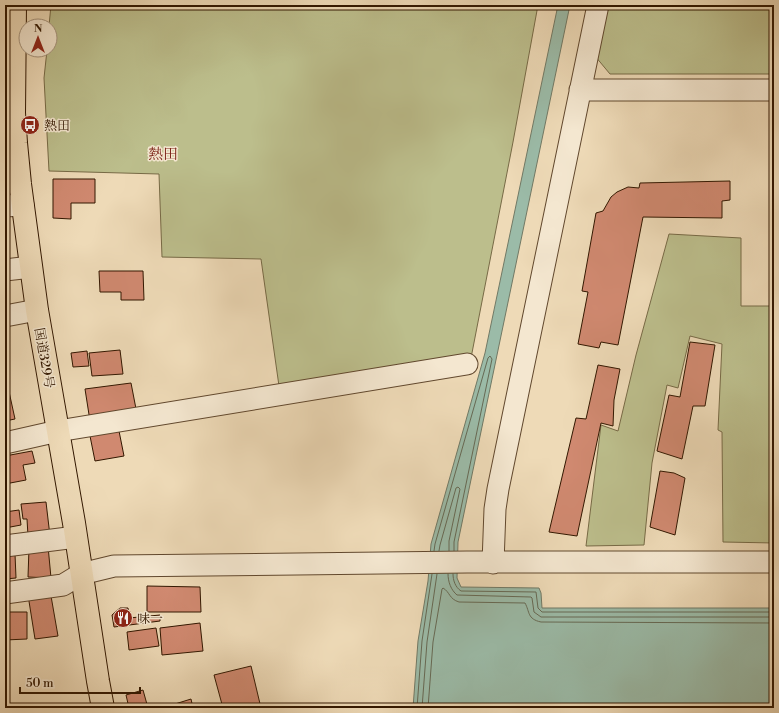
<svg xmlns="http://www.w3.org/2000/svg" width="779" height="713" font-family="'Libre Bodoni','Noto Serif JP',serif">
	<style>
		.green { fill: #bcbe8c; stroke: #776a46 }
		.water { fill: #9bbba8; stroke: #717965 }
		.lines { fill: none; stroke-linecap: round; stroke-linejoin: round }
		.shore { stroke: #666954; stroke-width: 1 }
		.building { fill: #d08970; stroke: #321700 }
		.minor-casing { stroke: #61482e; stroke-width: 23 }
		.highway-casing { stroke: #321700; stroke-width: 24 }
		.minor { stroke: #f4e7d0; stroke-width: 21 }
		.highway { stroke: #eedab7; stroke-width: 22 }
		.labels { text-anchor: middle; stroke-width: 3; stroke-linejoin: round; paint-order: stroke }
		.poi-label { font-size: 13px; fill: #321700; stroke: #f4e7d0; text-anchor: start }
		.street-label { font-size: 13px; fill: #321700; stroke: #f4e7d0 }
		.quarter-label { font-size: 15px; fill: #7a1f14; stroke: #f4e7d0 }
	</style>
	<rect width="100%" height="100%" fill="#eedab7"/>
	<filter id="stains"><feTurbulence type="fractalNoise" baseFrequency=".005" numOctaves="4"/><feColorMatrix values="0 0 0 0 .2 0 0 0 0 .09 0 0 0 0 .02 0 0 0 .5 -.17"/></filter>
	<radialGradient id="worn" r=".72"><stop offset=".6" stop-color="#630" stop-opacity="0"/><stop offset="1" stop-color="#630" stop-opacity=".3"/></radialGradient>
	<path class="green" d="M 51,5 L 538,5 L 513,142 L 471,358 L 279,386 L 261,259 L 162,257 L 159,174 L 49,171 L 44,78 L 47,50 L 50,50 L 50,26 L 49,26 Z
		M 606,5 L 774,5 L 774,74 L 610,74 L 595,56 Z
		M 669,234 L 741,238 L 741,306 L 774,306 L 774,543 L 723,542 L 722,432 L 718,430 L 722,344 L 690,336 L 678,388 L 667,385 L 652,463 L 644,545 L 586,546 L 601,425 L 618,431 L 636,355 Z"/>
	<path class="water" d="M 558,5 L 570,5 L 458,542 L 457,578 L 461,587 L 539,588 L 541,593 L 542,608 L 774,608 L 774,708 L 413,708 L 418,641 L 428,581 L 431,544 L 485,353 Z"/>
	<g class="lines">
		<path class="shore" d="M 434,551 L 435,544 L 488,358 L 490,356 L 492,359 L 454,542 L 454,551
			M 439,551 L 440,545 L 456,488 L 458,487 L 460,489 L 449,541 L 449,551
			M 448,574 C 448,582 451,590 457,595 L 531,597 L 532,598 L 534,612 L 541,617 L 774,617
			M 453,574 C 453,580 455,587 461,591 L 536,592 L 538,608 L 542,612 L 774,612
			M 417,708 L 422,641 L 432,574
			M 422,708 L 427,642 L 437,574
			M 428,708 L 433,642 L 442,589 L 443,588 C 450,592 449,599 459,602 L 525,603 C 530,612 527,619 541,622 L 774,623"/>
	</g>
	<path class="building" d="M 53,179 L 95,179 L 95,203 L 71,203 L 71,219 L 53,218 Z
		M 730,181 L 730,200 L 722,201 L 722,218 L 643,217 L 618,345 L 601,342 L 599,348 L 578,344 L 588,292 L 582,291 L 596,213 L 603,211 L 611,197 L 617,192 L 628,187 L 639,188 L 640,183 Z
		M 99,271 L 143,271 L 144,300 L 121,300 L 121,292 L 100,292 Z
		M 690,342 L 715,345 L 705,406 L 693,406 L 682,459 L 657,451 L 669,395 L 680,397 Z
		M 120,350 L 123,374 L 92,376 L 89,353 Z
		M 87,351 L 89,366 L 73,367 L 71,353 Z
		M 598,365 L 620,369 L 614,400 L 613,426 L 601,423 L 577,536 L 549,532 L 576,418 L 586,419 Z
		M 131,383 L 137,414 L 90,421 L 85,389 Z
		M 8,387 L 15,419 L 5,421 L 5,388 Z
		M 119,431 L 124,456 L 95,461 L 90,436 Z
		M 32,451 L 35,463 L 23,465 L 26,480 L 5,484 L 5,456 Z
		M 660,471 L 674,473 L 685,478 L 675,535 L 650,527 Z
		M 46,502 L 50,536 L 28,536 L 27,519 L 23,519 L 21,504 Z
		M 19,510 L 21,525 L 5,528 L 5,512 Z
		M 48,546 L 51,578 L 28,577 L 29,548 Z
		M 15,554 L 16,578 L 5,579 L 5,555 Z
		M 147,586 L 200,587 L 201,612 L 147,612 Z
		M 28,595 L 51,596 L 58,636 L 35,639 Z
		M 120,608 L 128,608 L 129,618 L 160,615 L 160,621 L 114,627 L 112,615 Z
		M 5,612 L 27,612 L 27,639 L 5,640 Z
		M 200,623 L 203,651 L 162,655 L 160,628 Z
		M 156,628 L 159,646 L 129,650 L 127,632 Z
		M 251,666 L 261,708 L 223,708 L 214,675 Z
		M 143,690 L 148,708 L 129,708 L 126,695 Z
		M 191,699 L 193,708 L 176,708 L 175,704 Z"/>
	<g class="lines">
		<g class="minor-casing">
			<path id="minor" d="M 580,90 L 774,90
				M 5,206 L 23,205
				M 5,270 L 31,267
				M 5,316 L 37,310
				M 5,443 L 58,431 L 467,364
				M 5,546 L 76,537
				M 493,563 L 495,509 L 498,489 L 598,5
				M 5,593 L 63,585 L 81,574 L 114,566 L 467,562 L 774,562"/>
		</g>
		<g class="highway-casing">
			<path id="highway" d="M 15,5 L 14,113 L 16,143 L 20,184 L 37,310 L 74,523 L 98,681 L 103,708"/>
		</g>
		<use href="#minor" class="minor"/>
		<use href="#highway" class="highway"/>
	</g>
	<defs>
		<g id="bus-disc" transform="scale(1)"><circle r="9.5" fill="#8f2418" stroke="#f4e7d0"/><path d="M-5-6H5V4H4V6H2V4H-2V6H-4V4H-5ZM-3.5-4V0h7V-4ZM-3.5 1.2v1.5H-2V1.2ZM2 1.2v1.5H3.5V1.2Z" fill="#fff"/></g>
		<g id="restaurant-disc" transform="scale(1)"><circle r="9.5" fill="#8f2418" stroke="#f4e7d0"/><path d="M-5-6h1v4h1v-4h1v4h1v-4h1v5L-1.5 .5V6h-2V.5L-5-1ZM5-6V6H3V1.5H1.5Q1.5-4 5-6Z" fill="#fff"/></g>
	</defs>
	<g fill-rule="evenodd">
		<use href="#bus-disc" x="30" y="125"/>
		<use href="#restaurant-disc" x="123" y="618"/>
	</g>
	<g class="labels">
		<g class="poi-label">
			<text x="44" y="130">熱田</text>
			<text x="137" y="623">味一</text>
		</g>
		<g class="street-label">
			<text transform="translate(45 358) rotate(80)" y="5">国道329号</text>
		</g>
		<g class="quarter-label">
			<text x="163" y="159">熱田</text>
		</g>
	</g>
	<rect width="779" height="713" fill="none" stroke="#eedab7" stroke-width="20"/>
	<rect x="6" y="6" width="767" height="701" fill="none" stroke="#321700" stroke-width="2"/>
	<rect x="10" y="10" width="759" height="693" fill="none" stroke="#321700"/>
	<g transform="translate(38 38)"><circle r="19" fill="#f4e7d0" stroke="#a6947d"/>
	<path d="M0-3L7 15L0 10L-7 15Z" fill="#8f2418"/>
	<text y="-6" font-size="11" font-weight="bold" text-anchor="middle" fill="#321700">N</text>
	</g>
	<path d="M20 687v6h120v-6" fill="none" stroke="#321700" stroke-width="2"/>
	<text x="26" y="687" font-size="12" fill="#321700" stroke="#f4e7d0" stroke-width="3" paint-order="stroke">50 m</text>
	<rect width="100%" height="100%" filter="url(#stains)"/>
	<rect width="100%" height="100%" fill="url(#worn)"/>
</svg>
